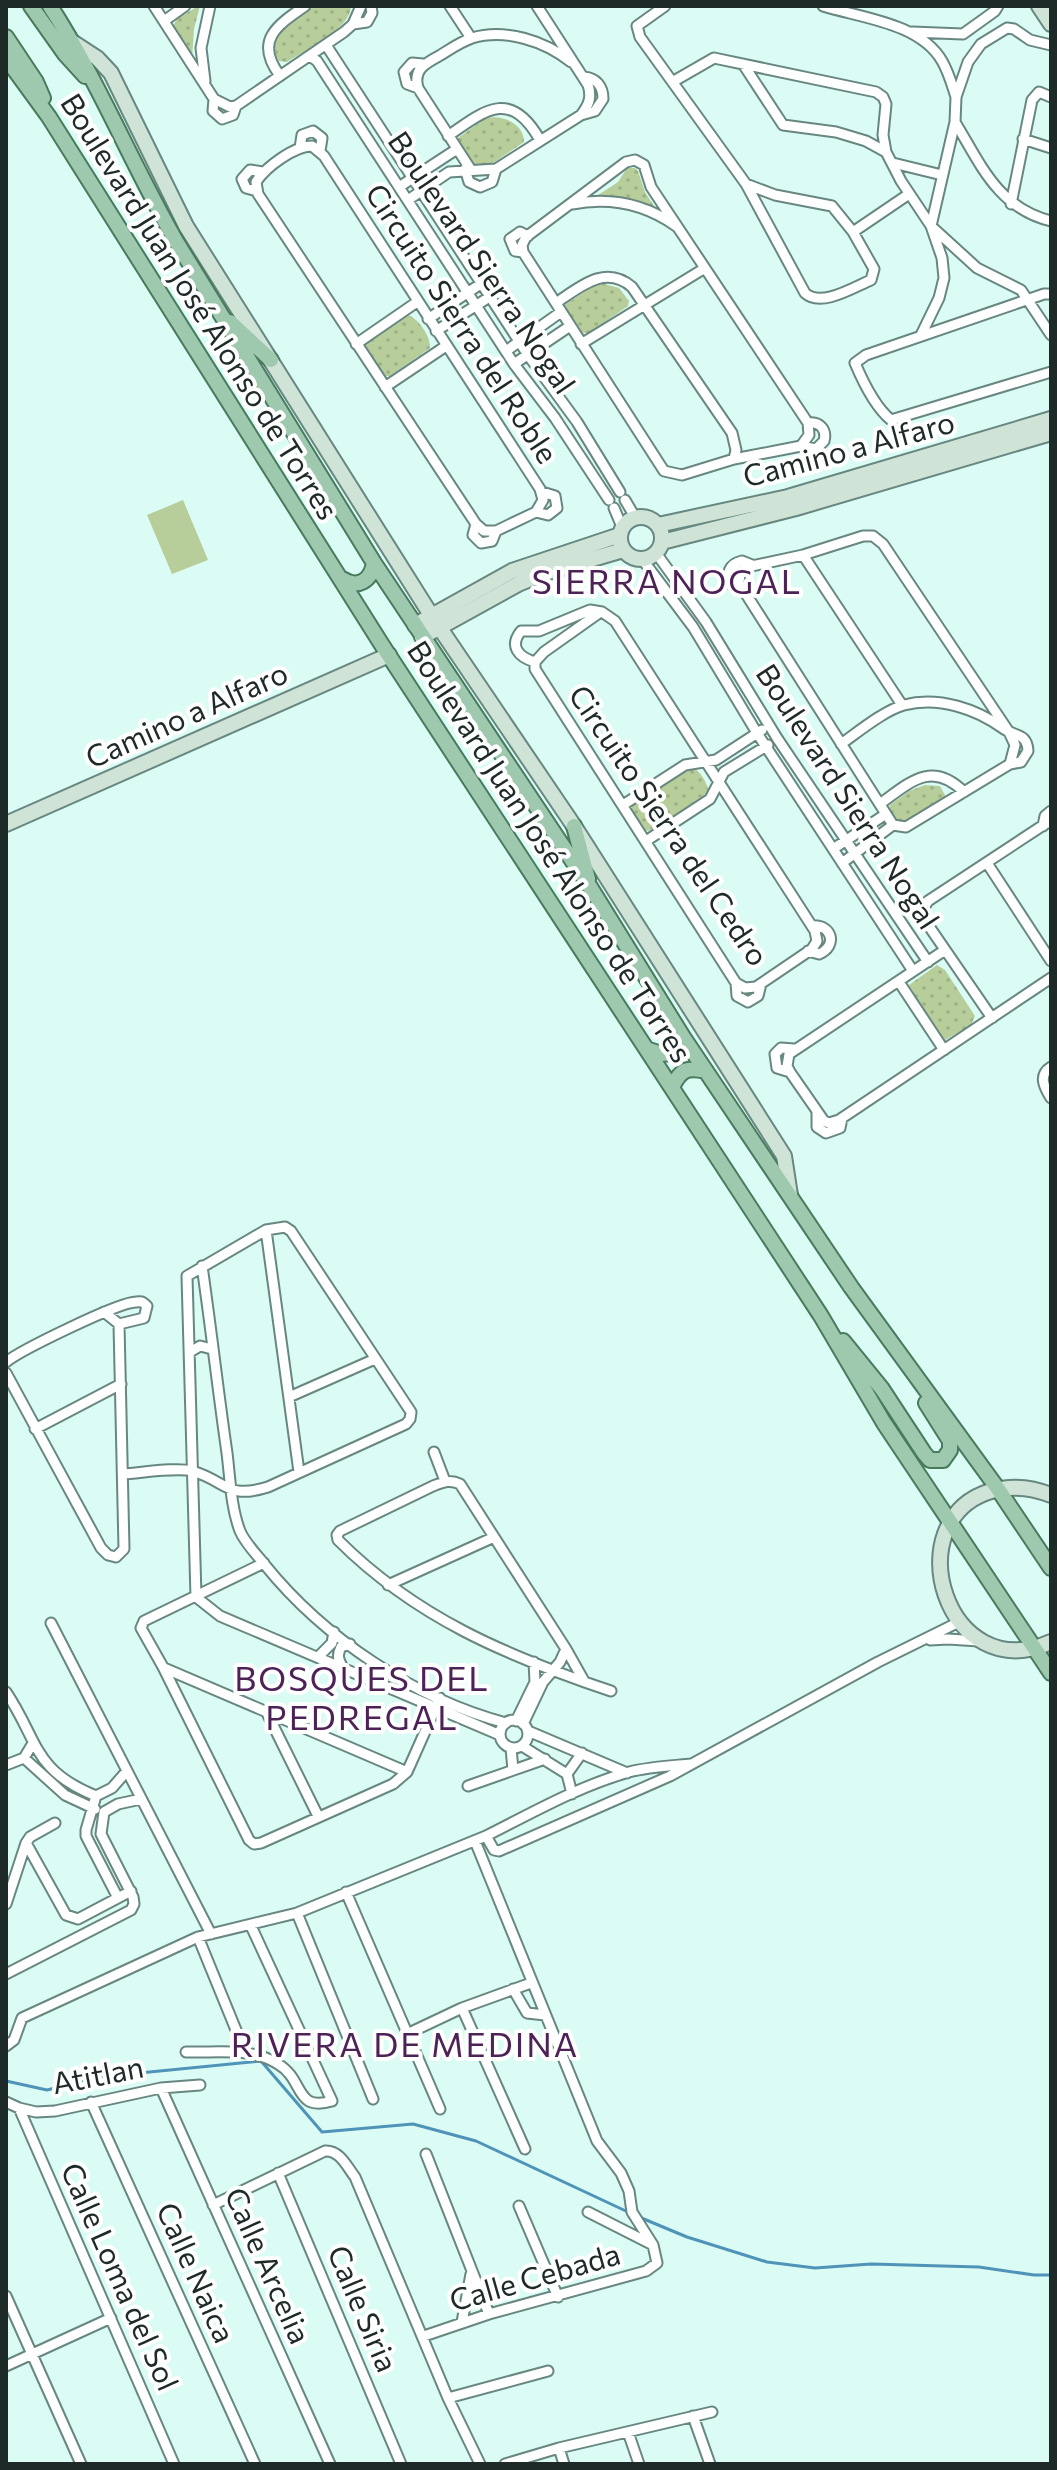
<svg xmlns="http://www.w3.org/2000/svg" width="1057" height="2470" font-family="Commissioner,sans-serif">
	<style>
		.grass { fill: #b7cd9a }
		.park { fill: url(#park-dots) }
		.lines { fill: none; stroke-linecap: round; stroke-linejoin: round }
		.stream { stroke: #5093b9; stroke-width: 3 }
		.street-casing { stroke: #688781; stroke-width: 13 }
		.secondary-casing { stroke: #688781; stroke-width: 18 }
		.primary-casing { stroke: #487a5d; stroke-width: 18 }
		.street { stroke: #fff; stroke-width: 9 }
		.secondary { stroke: #cfe4d7; stroke-width: 14 }
		.primary { stroke: #9fc9af; stroke-width: 14 }
		.labels { text-anchor: middle; stroke-width: 8; stroke-linejoin: round; paint-order: stroke }
		.street-label { font-size: 30px; fill: #1e2a28; stroke: #fff }
		.quarter-label { font-size: 34px; letter-spacing: 2px; fill: #4d2256; stroke: #fff }
	</style>
	<defs>
		<pattern id="park-dots" width="8" height="8" patternUnits="userSpaceOnUse" patternTransform="scale(2)"><rect width="8" height="8" fill="#b7cd9a"/><path d="M2 2h.1M6 6h.1" fill="none" stroke="#9db085" stroke-width="1.8" stroke-linecap="round"/></pattern>
	</defs>
	<rect width="100%" height="100%" fill="#dafcf5"/>
	<path class="grass" d="M 183,500 L 208,560 L 172,574 L 147,515 Z"/>
	<path class="park" d="M 198,6 L 200,6 L 194,29 L 192,58 L 173,26 L 177,19 Z
		M 315,6 L 351,6 C 350,30 307,49 287,62 L 279,61 C 264,34 296,18 315,6 Z
		M 494,117 C 509,118 524,126 524,142 L 484,169 L 476,170 L 457,141 L 458,138 L 484,119 Z
		M 627,168 L 635,168 L 638,171 L 645,192 L 659,214 L 592,199 L 618,182 Z
		M 601,283 L 619,288 L 629,301 L 628,306 L 589,333 L 580,333 L 564,309 L 565,305 L 594,285 Z
		M 408,315 C 419,319 431,337 430,348 L 390,376 L 384,376 L 364,345 Z
		M 691,767 C 699,769 706,781 708,789 L 707,793 L 657,827 L 648,831 C 639,829 630,815 632,806 Z
		M 925,785 L 940,786 L 946,797 L 909,823 L 896,822 L 889,810 L 890,805 L 909,791 Z
		M 937,965 L 945,970 L 975,1016 L 971,1025 L 945,1040 L 939,1035 L 909,985 Z"/>
	<g class="lines">
		<path class="stream" d="M 6,2081 L 47,2090 L 99,2077 L 261,2061 L 322,2132 L 413,2124 L 476,2141 L 628,2212
			M 639,2217 L 687,2237 L 767,2262 L 815,2268 L 871,2264 L 979,2267 L 1034,2275 L 1051,2275"/>
		<g class="street-casing">
			<path id="street" d="M 154,6 L 214,99 L 230,107 L 236,106 L 344,32 L 353,24 L 361,6
				M 450,6 L 471,38
				M 665,6 L 637,26 L 640,37 L 746,184 L 805,293 C 821,308 854,287 871,280 L 874,269 L 853,232 L 832,206 L 775,195 L 746,184
				M 823,6 C 862,18 920,23 942,61 C 949,73 952,85 956,97
				M 164,21 L 185,6
				M 353,24 L 367,22 L 372,13 L 371,6
				M 912,32 L 963,34 L 995,11 L 998,6
				M 326,45 L 528,355 L 577,422 L 620,492
				M 310,56 L 317,61 L 514,364 L 555,418 L 609,500
				M 743,64 L 783,125 L 836,132 L 866,141 L 886,152 L 901,181 L 931,226 L 977,268 L 1021,290 L 1051,335
				M 280,76 C 254,41 276,26 305,6
				M 205,81 L 201,48 L 210,6
				M 674,81 L 714,58 L 876,92 L 883,97 L 886,104 L 883,135 L 886,152
				M 418,88 L 407,84 L 404,72 L 412,63 L 423,64
				M 214,99 L 213,111 L 222,119 L 233,115 L 236,106
				M 581,115 L 595,111 L 603,99 C 603,86 596,78 584,77
				M 955,122 C 981,165 998,208 1051,221
				M 448,136 C 486,109 511,89 540,140
				M 1023,139 L 1051,148
				M 312,146 L 324,156 L 540,489 L 543,500 L 536,512 L 496,531 L 484,531 L 476,524 L 258,194 L 256,182 C 266,167 294,146 312,146 Z
				M 300,148 L 302,135 L 313,131 L 322,138 L 320,151
				M 635,160 L 644,165 L 651,187 L 808,423 L 809,435 L 801,446 L 734,459 L 682,475 L 664,471 L 523,252 L 522,245 L 526,237 L 626,162 Z
				M 893,163 L 942,175
				M 465,169 L 469,182 L 480,187 L 492,182 L 496,169
				M 471,170 L 418,88 C 413,70 424,64 439,56 C 449,50 460,42 472,38 C 505,28 545,41 571,62
				M 399,187 L 457,149
				M 257,191 L 246,188 L 242,179 L 250,170 L 263,172
				M 408,200 L 449,172 L 496,169 L 581,115 C 589,105 592,97 588,85 L 537,6
				M 572,204 C 609,197 645,204 676,226
				M 1011,204 L 1032,100 L 1039,92 L 1051,97
				M 853,232 L 909,194
				M 523,252 L 515,251 L 510,239 L 520,232 L 528,236
				M 1051,294 L 1044,294 L 866,355 L 855,363 C 863,382 875,407 891,420 L 1051,372
				M 556,303 C 580,287 605,264 632,287 L 732,433 L 736,450 L 734,459
				M 428,319 L 482,283
				M 436,331 L 491,296
				M 921,335 L 939,298 L 944,278 L 942,258 L 931,226 L 955,122 L 956,97 L 968,62 L 981,44 L 1007,28 L 1014,29 L 1030,40 L 1051,45
				M 356,344 L 417,302
				M 581,344 L 705,268
				M 506,351 L 561,312
				M 514,364 L 570,326
				M 385,387 L 446,346
				M 801,446 L 816,449 L 824,441 C 827,430 820,421 808,423
				M 625,500 L 635,517
				M 614,508 L 622,527
				M 536,512 L 548,515 L 557,508 L 555,496 L 542,492
				M 476,524 L 473,535 L 481,543 L 492,541 L 496,531
				M 863,536 L 873,536 L 883,544 L 1009,732 L 1015,745 L 1010,764 L 906,827 L 893,825 L 739,583 L 740,574 L 747,567 L 803,555 Z
				M 656,553 L 706,622 L 777,738 L 928,962
				M 803,555 L 902,705
				M 642,559 L 693,627 L 757,733 L 913,971
				M 741,590 L 732,585 C 725,574 729,564 742,561 L 752,565
				M 590,610 L 602,612 L 615,621 L 815,931 L 817,941 L 812,949 L 756,987 L 745,988 L 736,983 L 535,669 L 535,662 C 518,657 509,646 521,631 L 539,631 Z
				M 535,662 L 544,652 L 599,613
				M 841,744 C 858,732 885,710 904,705 C 939,696 977,709 1004,729 C 1016,737 1027,733 1028,751 L 1021,762 L 1010,764
				M 880,804 C 910,782 932,760 964,792
				M 623,805 L 685,765 L 716,760 L 762,730
				M 1043,826 L 1045,816 L 1051,811
				M 646,841 L 710,799 L 724,772 L 768,745
				M 833,849 L 886,814
				M 842,863 L 893,825
				M 987,863 L 1051,961
				M 945,950 L 789,1054 L 787,1066 L 790,1072 L 824,1121 L 829,1123 L 839,1120 L 1051,978
				M 808,951 L 819,954 C 838,946 832,924 812,926
				M 899,982 L 944,1050
				M 736,983 L 737,996 L 748,1002 L 758,996 L 761,984
				M 992,1018 L 924,919 L 923,909 L 928,901 L 1045,824 L 1051,822
				M 1051,1067 C 1038,1075 1044,1087 1051,1098
				M 790,1072 L 777,1068 L 775,1054 L 781,1048 L 794,1049
				M 817,1112 L 817,1127 L 826,1133 L 840,1128 L 842,1118
				M 266,1230 L 299,1472
				M 202,1266 C 211,1328 218,1391 227,1453 C 230,1477 231,1508 240,1531 C 245,1543 257,1555 265,1565 C 324,1638 415,1699 506,1723
				M 190,1352 L 200,1346 L 212,1349
				M 6,1362 C 21,1350 119,1302 136,1302 C 143,1301 142,1302 147,1306 L 144,1318 L 119,1324
				M 6,1373 L 101,1548 L 108,1555 L 116,1557 L 124,1549 L 119,1324 L 104,1312
				M 289,1397 L 375,1359
				M 35,1429 L 121,1384
				M 434,1452 L 445,1481
				M 123,1474 C 141,1473 176,1467 192,1471 C 227,1481 226,1500 268,1487 L 406,1424 L 410,1419 L 411,1412 L 291,1231 L 285,1227 L 266,1230 L 187,1276 L 196,1597 L 220,1616 L 500,1735
				M 264,1563 L 144,1621 L 141,1628 L 163,1667 L 249,1840 L 254,1844 L 261,1843 L 393,1784 L 407,1772 L 440,1698
				M 388,1585 L 492,1538
				M 51,1623 L 211,1934
				M 930,1640 L 948,1639 L 979,1641
				M 319,1656 L 332,1643 L 334,1632
				M 342,1666 C 338,1659 337,1655 341,1647 L 350,1644
				M 164,1668 L 407,1772
				M 584,1681 L 566,1649 L 460,1484 C 450,1479 443,1482 433,1486 L 340,1531 L 337,1535 L 338,1540 C 416,1618 507,1656 611,1691
				M 6,1692 C 39,1741 32,1770 96,1796 L 112,1788 L 126,1772
				M 266,1711 L 318,1816
				M500 1734a14 14 0 1 1 28 0a14 14 0 1 1-28 0Z
				M 516,1721 L 535,1682 L 534,1662
				M 523,1724 L 543,1682 L 560,1662 L 566,1649
				M 528,1731 L 627,1773
				M 522,1746 L 567,1774 L 572,1794
				M 511,1748 L 513,1770
				M 24,1758 L 65,1795 L 95,1809
				M 691,1764 C 670,1766 649,1767 629,1772 C 579,1786 532,1813 486,1836 L 494,1850 L 499,1851 L 670,1776 L 878,1662 L 959,1622
				M 6,1765 L 24,1758 L 33,1743
				M 567,1774 L 582,1753
				M 468,1786 L 545,1759
				M 96,1796 L 86,1830 L 86,1836 L 118,1898
				M 475,1841 L 597,2141 L 621,2173 L 629,2191 L 632,2212 L 653,2245
				M 26,1843 L 66,1915 L 78,1919 L 131,1891
				M 346,1892 L 440,2109
				M 6,1904 L 26,1843 L 30,1837 L 55,1823
				M 297,1913 L 373,2099
				M 198,1937 L 245,2052
				M 6,1974 L 131,1910 L 134,1904 L 133,1897 L 101,1834 L 104,1812 L 118,1804 L 141,1799
				M 513,1989 L 527,2013 L 545,2015
				M 462,2008 L 525,2149
				M 407,2034 L 462,2008 L 531,1983
				M 6,2046 L 14,2040 L 22,2018 L 198,1937 L 297,1913 L 486,1836
				M 186,2052 C 217,2053 251,2047 278,2064 C 305,2080 294,2112 332,2101 L 251,1926
				M 161,2088 L 330,2464
				M 6,2102 L 19,2108 L 36,2112 L 55,2111 L 161,2088 L 200,2085
				M 91,2102 L 255,2464
				M 19,2108 L 174,2464
				M 426,2154 L 489,2314
				M 278,2173 L 401,2464
				M 213,2205 L 325,2151 C 340,2150 347,2167 355,2177 L 448,2398 L 480,2464
				M 519,2206 L 558,2297
				M 6,2296 L 81,2464
				M 462,2322 L 471,2274
				M 424,2336 L 489,2314 L 646,2271 L 657,2263 L 653,2245 L 588,2212
				M 6,2366 L 111,2318
				M 448,2398 L 548,2371
				M 693,2416 L 710,2464
				M 628,2432 L 639,2464
				M 559,2448 L 564,2464
				M 505,2464 L 559,2448 L 712,2412"/>
		</g>
		<g class="secondary-casing">
			<path id="secondary" d="M 1039,6 L 1051,24
				M 74,43 L 97,58 L 111,73 L 186,226 L 431,615 L 574,826 L 784,1156 L 790,1195
				M620 538a21 21 0 1 1 42 0a21 21 0 1 1-42 0Z
				M 658,525 L 788,497 L 1051,419
				M 662,542 L 796,508 L 1051,433
				M 415,625 L 512,571 L 620,535
				M 422,637 L 518,584 L 545,573 L 623,550
				M 6,824 L 389,655
				M 1051,1495 C 1031,1487 1012,1485 991,1491 C 895,1520 946,1689 1051,1642"/>
		</g>
		<g class="primary-casing">
			<path id="primary" d="M 31,6 L 65,54 L 85,76
				M 50,6 C 99,82 132,165 177,243 L 374,563 L 590,887 L 683,1037 L 851,1287 L 998,1489 L 1051,1568
				M 6,37 L 36,82 L 43,98
				M 6,58 L 49,117 L 382,645 L 821,1316 L 884,1423 L 1051,1673
				M 230,322 L 271,360
				M 342,579 C 358,589 371,581 374,563
				M 574,826 L 588,879
				M 649,1050 L 661,1054 L 672,1053 L 683,1037
				M 672,1087 C 681,1069 687,1067 706,1071
				M 843,1341 L 882,1389 L 924,1453 L 930,1460 L 943,1460 L 950,1450 L 950,1441 L 926,1403"/>
		</g>
		<use href="#street" class="street"/>
		<use href="#secondary" class="secondary"/>
		<use href="#primary" class="primary"/>
	</g>
	<g class="labels">
		<g class="street-label">
			<text transform="translate(481 263) rotate(56)" y="10">Boulevard Sierra Nogal</text>
			<text transform="translate(199 307) rotate(58)" y="10">Boulevard Juan José Alonso de Torres</text>
			<text transform="translate(461 324) rotate(57)" y="10">Circuito Sierra del Roble</text>
			<text transform="translate(849 450) rotate(-15)" y="10">Camino a Alfaro</text>
			<text transform="translate(187 716) rotate(-24)" y="10">Camino a Alfaro</text>
			<text transform="translate(847 797) rotate(57)" y="10">Boulevard Sierra Nogal</text>
			<text transform="translate(668 826) rotate(56)" y="10">Circuito Sierra del Cedro</text>
			<text transform="translate(549 852) rotate(57)" y="10">Boulevard Juan José Alonso de Torres</text>
			<text transform="translate(98 2076) rotate(-11)" y="10">Atitlan</text>
			<text transform="translate(267 2266) rotate(66)" y="10">Calle Arcelia</text>
			<text transform="translate(195 2273) rotate(66)" y="10">Calle Naica</text>
			<text transform="translate(119 2277) rotate(66)" y="10">Calle Loma del Sol</text>
			<text transform="translate(535 2278) rotate(-16)" y="10">Calle Cebada</text>
			<text transform="translate(362 2309) rotate(67)" y="10">Calle Siria</text>
		</g>
		<g class="quarter-label">
			<text x="667" y="594">SIERRA NOGAL</text>
			<text x="362" y="1691">BOSQUES DEL<tspan x="362" dy="39">PEDREGAL</tspan></text>
			<text x="405" y="2057">RIVERA DE MEDINA</text>
		</g>
	</g>
	<rect width="1057" height="2470" fill="none" stroke="#1e2a28" stroke-width="16"/>
</svg>
